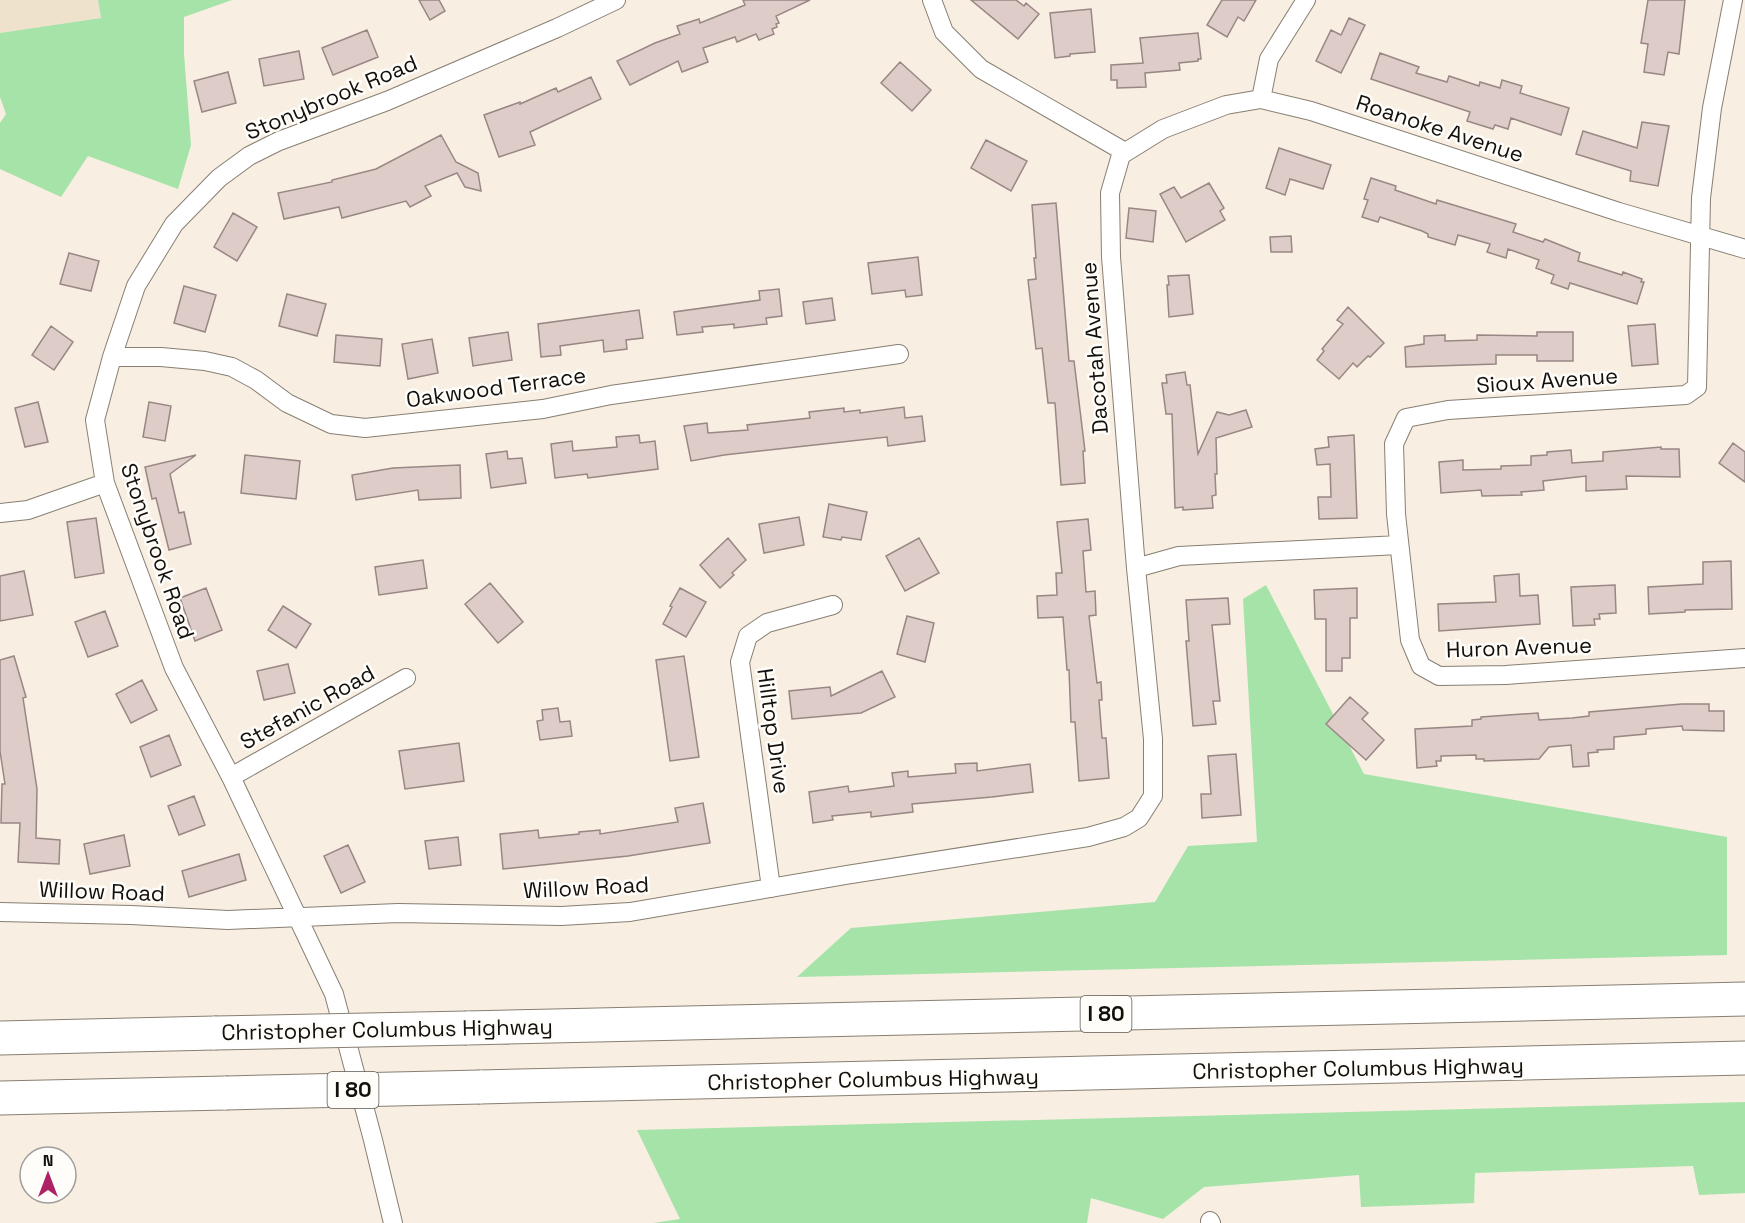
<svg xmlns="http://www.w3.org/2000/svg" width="1745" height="1223" font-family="'Space Grotesk',sans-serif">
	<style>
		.built { fill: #efe2cd }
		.green { fill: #a5e3a9 }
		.building { fill: #deccc9; stroke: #988784; stroke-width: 1.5 }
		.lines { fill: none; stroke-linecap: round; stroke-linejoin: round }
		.street-casing { stroke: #877f72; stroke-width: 20 }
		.highway-casing { stroke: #877f72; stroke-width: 35 }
		.street { stroke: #fff; stroke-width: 18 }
		.highway { stroke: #fff; stroke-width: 33 }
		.highway-bridge-casing { stroke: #877f72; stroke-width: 35; stroke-linecap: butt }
		.highway-bridge { stroke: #fff; stroke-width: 33 }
		.labels { text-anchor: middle; stroke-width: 5; stroke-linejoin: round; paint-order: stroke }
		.shield { fill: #fffdfa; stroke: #5a5753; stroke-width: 1.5 }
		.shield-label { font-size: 21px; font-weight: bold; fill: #13100c }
		.street-label { font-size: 22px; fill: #13100c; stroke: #fffdfa }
	</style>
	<rect width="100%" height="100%" fill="#f8eee1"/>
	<path class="built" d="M 0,0 L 98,0 L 101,18 L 0,33 Z"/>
	<path class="green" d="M 98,0 L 232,0 L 184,17 L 184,54 L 191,145 L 178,189 L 88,156 L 61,197 L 0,169 L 0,123 L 6,114 L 0,97 L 0,33 L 101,18 Z
		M 1266,585 L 1364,774 L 1727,837 L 1727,955 L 797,977 L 851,928 L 1155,902 L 1188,846 L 1257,842 L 1243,599 Z
		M 1745,1102 L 1745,1193 L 1699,1195 L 1693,1166 L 1475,1173 L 1474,1203 L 1361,1207 L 1359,1175 L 1204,1187 L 1163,1219 L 1091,1198 L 1087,1223 L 653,1223 L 680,1219 L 637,1130 Z"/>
	<path class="building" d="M 419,0 L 439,0 L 445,11 L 430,20 Z
		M 743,0 L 810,0 L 776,16 L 779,23 L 776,24 L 777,27 L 772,29 L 774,34 L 759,40 L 756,34 L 737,42 L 735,37 L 703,48 L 708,62 L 682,72 L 678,61 L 630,85 L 617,61 L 655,43 L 680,34 L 677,26 L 699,19 L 700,23 L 745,5 Z
		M 971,0 L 1016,0 L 1024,6 L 1026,3 L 1039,14 L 1018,39 Z
		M 1222,0 L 1256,0 L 1244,21 L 1238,17 L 1227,37 L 1207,25 Z
		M 1648,0 L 1685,0 L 1679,54 L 1668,52 L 1664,75 L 1644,72 L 1648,44 L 1641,43 Z
		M 1091,9 L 1095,52 L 1070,54 L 1070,56 L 1055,58 L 1050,13 Z
		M 1349,18 L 1365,25 L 1341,73 L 1316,61 L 1331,30 L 1341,35 Z
		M 367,30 L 378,57 L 333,75 L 322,48 Z
		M 1198,33 L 1201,59 L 1198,59 L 1198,61 L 1179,63 L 1180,70 L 1145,73 L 1146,87 L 1117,88 L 1117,80 L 1111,80 L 1111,65 L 1143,63 L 1140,38 Z
		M 299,51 L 304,79 L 264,86 L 259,59 Z
		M 1380,53 L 1419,67 L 1416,73 L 1447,82 L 1449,76 L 1479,86 L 1480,82 L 1500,88 L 1502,80 L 1522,86 L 1520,93 L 1569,108 L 1561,135 L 1511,118 L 1508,129 L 1495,125 L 1493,129 L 1467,121 L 1470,112 L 1371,79 Z
		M 900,62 L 931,90 L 912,111 L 881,83 Z
		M 228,72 L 236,103 L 202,112 L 194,81 Z
		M 591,77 L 601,99 L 530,132 L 535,145 L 499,157 L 484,115 L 520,102 L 520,104 L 556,88 L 558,92 Z
		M 1642,122 L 1669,126 L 1658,186 L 1630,181 L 1631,171 L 1576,154 L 1583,131 L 1637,148 Z
		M 441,135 L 456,162 L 478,173 L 481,191 L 465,187 L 457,173 L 425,186 L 431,196 L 410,207 L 406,201 L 342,218 L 339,207 L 284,219 L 278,193 L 332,182 L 332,180 L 376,169 Z
		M 986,140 L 1027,161 L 1011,191 L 971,168 Z
		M 1279,148 L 1331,165 L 1323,189 L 1290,179 L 1285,195 L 1266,188 Z
		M 1371,178 L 1396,186 L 1395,190 L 1436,204 L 1437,200 L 1516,224 L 1513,232 L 1543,242 L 1545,239 L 1580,253 L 1578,261 L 1622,275 L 1623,272 L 1642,279 L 1641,282 L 1644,282 L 1637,304 L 1570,283 L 1568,289 L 1551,283 L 1554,275 L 1536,268 L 1539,260 L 1508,249 L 1506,258 L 1487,252 L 1490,244 L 1458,235 L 1455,245 L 1428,237 L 1428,234 L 1422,231 L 1380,217 L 1378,222 L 1362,217 L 1368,200 L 1364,199 Z
		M 1209,183 L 1224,208 L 1220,211 L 1225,220 L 1186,242 L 1160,194 L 1174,187 L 1181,198 Z
		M 1056,203 L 1069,361 L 1074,361 L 1085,451 L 1083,451 L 1085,483 L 1061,485 L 1055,403 L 1048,403 L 1042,348 L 1036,349 L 1028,280 L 1036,279 L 1034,258 L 1036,258 L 1032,205 Z
		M 1129,208 L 1156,211 L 1153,242 L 1126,238 Z
		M 233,213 L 257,227 L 237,261 L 214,247 Z
		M 1291,236 L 1292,252 L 1271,252 L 1270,237 Z
		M 69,253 L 99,261 L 91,291 L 60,284 Z
		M 918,257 L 922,295 L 906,297 L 905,290 L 872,294 L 868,263 Z
		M 1189,275 L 1193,314 L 1169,317 L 1167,285 L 1169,285 L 1168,276 Z
		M 184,286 L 216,295 L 205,332 L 174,323 Z
		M 779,289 L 782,316 L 766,318 L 767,324 L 734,328 L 734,324 L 702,327 L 703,332 L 677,335 L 674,312 L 760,300 L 759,291 Z
		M 287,294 L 326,304 L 317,336 L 279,326 Z
		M 832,298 L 835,320 L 806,324 L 803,302 Z
		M 1348,307 L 1384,343 L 1370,357 L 1368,356 L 1357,367 L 1353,363 L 1339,379 L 1317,360 L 1324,351 L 1322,349 L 1343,324 L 1337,320 Z
		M 639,310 L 643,338 L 626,340 L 627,349 L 604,352 L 603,340 L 560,346 L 561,355 L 541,357 L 538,324 Z
		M 1655,324 L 1658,364 L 1632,366 L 1628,326 Z
		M 51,326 L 73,342 L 54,370 L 32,355 Z
		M 508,332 L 512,360 L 473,366 L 469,338 Z
		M 1537,332 L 1573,332 L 1573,361 L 1537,361 L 1537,355 L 1496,355 L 1496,364 L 1406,367 L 1405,347 L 1424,344 L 1424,336 L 1445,335 L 1445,341 L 1477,340 L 1477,335 L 1537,336 Z
		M 336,335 L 382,339 L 380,366 L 334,362 Z
		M 432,339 L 438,373 L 408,379 L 402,344 Z
		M 1185,372 L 1187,385 L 1190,385 L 1198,454 L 1217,412 L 1229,415 L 1246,410 L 1252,427 L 1216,438 L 1217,474 L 1215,474 L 1216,495 L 1212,496 L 1213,508 L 1183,510 L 1183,507 L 1175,508 L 1172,414 L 1166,414 L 1162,383 L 1167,383 L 1166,375 Z
		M 38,402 L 48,442 L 25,447 L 15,408 Z
		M 149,402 L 171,406 L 165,441 L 143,437 Z
		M 904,407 L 905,418 L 922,416 L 925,441 L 888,446 L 887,437 L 724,455 L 691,461 L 684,426 L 707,423 L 708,433 L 748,430 L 747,425 L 810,418 L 809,412 L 844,408 L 844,412 L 860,410 L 860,413 Z
		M 639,435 L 640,443 L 655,441 L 658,469 L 588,478 L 587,474 L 555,478 L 551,444 L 572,441 L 573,451 L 617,447 L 616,437 Z
		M 1354,435 L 1357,518 L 1319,519 L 1318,497 L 1331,497 L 1330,464 L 1317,465 L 1315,449 L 1329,447 L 1328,437 Z
		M 1733,443 L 1745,452 L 1745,482 L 1719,463 Z
		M 1661,447 L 1661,449 L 1679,449 L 1680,477 L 1626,476 L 1627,489 L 1586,491 L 1586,476 L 1543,481 L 1544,490 L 1521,492 L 1522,495 L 1482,496 L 1481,490 L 1441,493 L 1439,462 L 1463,460 L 1463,470 L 1501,469 L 1501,466 L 1531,465 L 1531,456 L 1547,455 L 1547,452 L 1571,450 L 1572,463 L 1603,461 L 1603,452 Z
		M 507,451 L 508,459 L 522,458 L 526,483 L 491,488 L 486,454 Z
		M 196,455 L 170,474 L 179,513 L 184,512 L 191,544 L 169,550 L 156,498 L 152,499 L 145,467 Z
		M 245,455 L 300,461 L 296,499 L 241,493 Z
		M 460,465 L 461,498 L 419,500 L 418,490 L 356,500 L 352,475 L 393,468 Z
		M 829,504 L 867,512 L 861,540 L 842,537 L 841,540 L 823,537 Z
		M 799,517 L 804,545 L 764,553 L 759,524 Z
		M 96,518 L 104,573 L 75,578 L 67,522 Z
		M 1088,519 L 1091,550 L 1083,551 L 1086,592 L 1095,591 L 1096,615 L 1089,616 L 1097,683 L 1101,682 L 1102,700 L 1099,700 L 1102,738 L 1106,738 L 1109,778 L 1079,781 L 1075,722 L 1071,722 L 1069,670 L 1067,670 L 1063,617 L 1038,618 L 1037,596 L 1057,595 L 1056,573 L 1062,573 L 1057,522 Z
		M 728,538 L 746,560 L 732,573 L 734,575 L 720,588 L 700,565 Z
		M 919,538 L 939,573 L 905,591 L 886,556 Z
		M 423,560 L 427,588 L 379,595 L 375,567 Z
		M 1731,561 L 1732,609 L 1685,610 L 1685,612 L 1649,614 L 1648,587 L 1703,584 L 1703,562 Z
		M 24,571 L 33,615 L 0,621 L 0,576 Z
		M 1519,574 L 1520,596 L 1538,595 L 1540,624 L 1439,631 L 1438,604 L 1496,602 L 1494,576 Z
		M 490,583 L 523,622 L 498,643 L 465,604 Z
		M 1615,585 L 1616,613 L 1599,614 L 1600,619 L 1594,619 L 1595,625 L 1573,626 L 1571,587 Z
		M 206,588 L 222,630 L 195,641 L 180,598 Z
		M 680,588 L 706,602 L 686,637 L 663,624 L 672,607 L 670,606 Z
		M 1357,588 L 1357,618 L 1350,618 L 1350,658 L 1342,658 L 1342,671 L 1326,671 L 1326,619 L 1315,619 L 1314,590 Z
		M 1228,598 L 1230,624 L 1212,625 L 1220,701 L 1213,701 L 1216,724 L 1193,726 L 1186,641 L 1189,641 L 1186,600 Z
		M 283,606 L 311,624 L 296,648 L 268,630 Z
		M 105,611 L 118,646 L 88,657 L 75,622 Z
		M 907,616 L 934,623 L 925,662 L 897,654 Z
		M 14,656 L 26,697 L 23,698 L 37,789 L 36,838 L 60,840 L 59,864 L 18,862 L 20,823 L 1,823 L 2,784 L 5,784 L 0,751 L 0,660 Z
		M 684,656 L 699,757 L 670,761 L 656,660 Z
		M 288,664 L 295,693 L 264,700 L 257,671 Z
		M 882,671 L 895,697 L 861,713 L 792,719 L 789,691 L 830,687 L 831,696 Z
		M 142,680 L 157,710 L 131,723 L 116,694 Z
		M 1350,697 L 1368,713 L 1362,719 L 1384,740 L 1366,760 L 1326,724 Z
		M 1682,704 L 1709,704 L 1709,711 L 1724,711 L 1724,731 L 1683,730 L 1682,726 L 1646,729 L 1646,734 L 1614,737 L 1614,749 L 1597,750 L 1598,752 L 1588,753 L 1589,766 L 1573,767 L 1571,745 L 1549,747 L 1539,759 L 1484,761 L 1484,759 L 1476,759 L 1476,755 L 1441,756 L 1441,761 L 1436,761 L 1437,766 L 1417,768 L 1415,729 L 1472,726 L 1472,720 L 1481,719 L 1481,717 L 1538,713 L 1539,720 L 1572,718 L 1589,716 L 1589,712 Z
		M 558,708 L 560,722 L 570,721 L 572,736 L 540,740 L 537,721 L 543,720 L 542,710 Z
		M 169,735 L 181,765 L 151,777 L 140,747 Z
		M 459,743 L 464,781 L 405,789 L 399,751 Z
		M 1236,754 L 1241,815 L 1202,818 L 1201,794 L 1211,794 L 1208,756 Z
		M 977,763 L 977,771 L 1030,764 L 1033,792 L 992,797 L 912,804 L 913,812 L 871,817 L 871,812 L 832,816 L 833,820 L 813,823 L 809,792 L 848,786 L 849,792 L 894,786 L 892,773 L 908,771 L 908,777 L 956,773 L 955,764 Z
		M 194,796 L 205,825 L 179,835 L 168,806 Z
		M 703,803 L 710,843 L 628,856 L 503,869 L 500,834 L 538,830 L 539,838 L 579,834 L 579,832 L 600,830 L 600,834 L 678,822 L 675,808 Z
		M 124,835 L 130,866 L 90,874 L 84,844 Z
		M 458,837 L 461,865 L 429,869 L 425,841 Z
		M 348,845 L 365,882 L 341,893 L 324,856 Z
		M 239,854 L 246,880 L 189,897 L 182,871 Z"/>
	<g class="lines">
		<g class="street-casing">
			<path id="street" d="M 932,0 L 944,32 L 981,69 L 1125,152
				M 1733,0 L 1712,108 L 1701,198 L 1697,387 L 1686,395 L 1448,410 L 1406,418 L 1394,444 L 1396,514 L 1410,640 L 1421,666 L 1439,676 L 1506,675 L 1745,658
				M 1261,99 L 1269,59 L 1306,0
				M 112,357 L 161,357 L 205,361 L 232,367 L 256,380 L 287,403 L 331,424 L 365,428 L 543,409 L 611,395 L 899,354
				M 0,513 L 28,510 L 105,483
				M 1136,568 L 1179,556 L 1399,545
				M 231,777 L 406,678
				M 771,888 L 740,662 L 748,636 L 767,623 L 833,605
				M 0,912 L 131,915 L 228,920 L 398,913 L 561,916 L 630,912 L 846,875 L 1088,837 L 1124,827 L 1139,818 L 1153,796 L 1153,739 L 1136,568 L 1111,257 L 1110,193 L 1121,155 L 1163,129 L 1226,105 L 1261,99 L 1311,111 L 1619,212 L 1745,249
				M 1210,1221 L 1211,1223
				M 393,1223 L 373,1140 L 334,994 L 231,777 L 174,668 L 105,483 L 95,420 L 112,357 L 136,286 L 174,224 L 219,178 L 249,156 L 279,141 L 387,101 L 557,28 L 616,0"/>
		</g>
		<g class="highway-casing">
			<path id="highway" d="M 467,1028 L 1745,999
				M 0,1038 L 215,1033
				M 480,1087 L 1745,1058
				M 0,1098 L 226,1093"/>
		</g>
		<use href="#street" class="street"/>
		<use href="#highway" class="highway"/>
		<g class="highway-bridge-casing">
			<path id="highway-bridge" d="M 215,1033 L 467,1028
				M 226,1093 L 480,1087"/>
		</g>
		<use href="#highway-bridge" class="highway-bridge"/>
	</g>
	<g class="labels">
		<g class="shield">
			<rect x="1080.5" y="996" width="51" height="36" rx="4.5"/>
			<rect x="327.5" y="1072" width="51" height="36" rx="4.5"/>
		</g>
		<g class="shield-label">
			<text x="1106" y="1021">I 80</text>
			<text x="353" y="1097">I 80</text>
		</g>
		<g class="street-label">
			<text transform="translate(331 97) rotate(-23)" y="8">Stonybrook Road</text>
			<text transform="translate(1440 128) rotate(18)" y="8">Roanoke Avenue</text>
			<text transform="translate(1094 348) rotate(-94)" y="8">Dacotah Avenue</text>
			<text transform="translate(1547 380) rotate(-4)" y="8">Sioux Avenue</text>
			<text transform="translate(496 387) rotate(-8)" y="8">Oakwood Terrace</text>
			<text transform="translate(158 551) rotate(71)" y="8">Stonybrook Road</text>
			<text transform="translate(1519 647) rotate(-2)" y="8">Huron Avenue</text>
			<text transform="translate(307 707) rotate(-29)" y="8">Stefanic Road</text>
			<text transform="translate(774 731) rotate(82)" y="8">Hilltop Drive</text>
			<text transform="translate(586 887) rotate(-3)" y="8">Willow Road</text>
			<text transform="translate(102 891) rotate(2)" y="8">Willow Road</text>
			<text transform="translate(387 1029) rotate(-1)" y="8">Christopher Columbus Highway</text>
			<text transform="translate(1358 1068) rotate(-1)" y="8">Christopher Columbus Highway</text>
			<text transform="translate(873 1079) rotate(-1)" y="8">Christopher Columbus Highway</text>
		</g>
	</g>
	<g transform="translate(48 1175)"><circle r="28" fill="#fffdfa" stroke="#a19e9b" stroke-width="1.5"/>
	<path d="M0-4.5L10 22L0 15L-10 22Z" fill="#ac2265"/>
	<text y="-9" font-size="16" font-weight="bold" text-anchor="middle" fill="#13100c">N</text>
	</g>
</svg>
